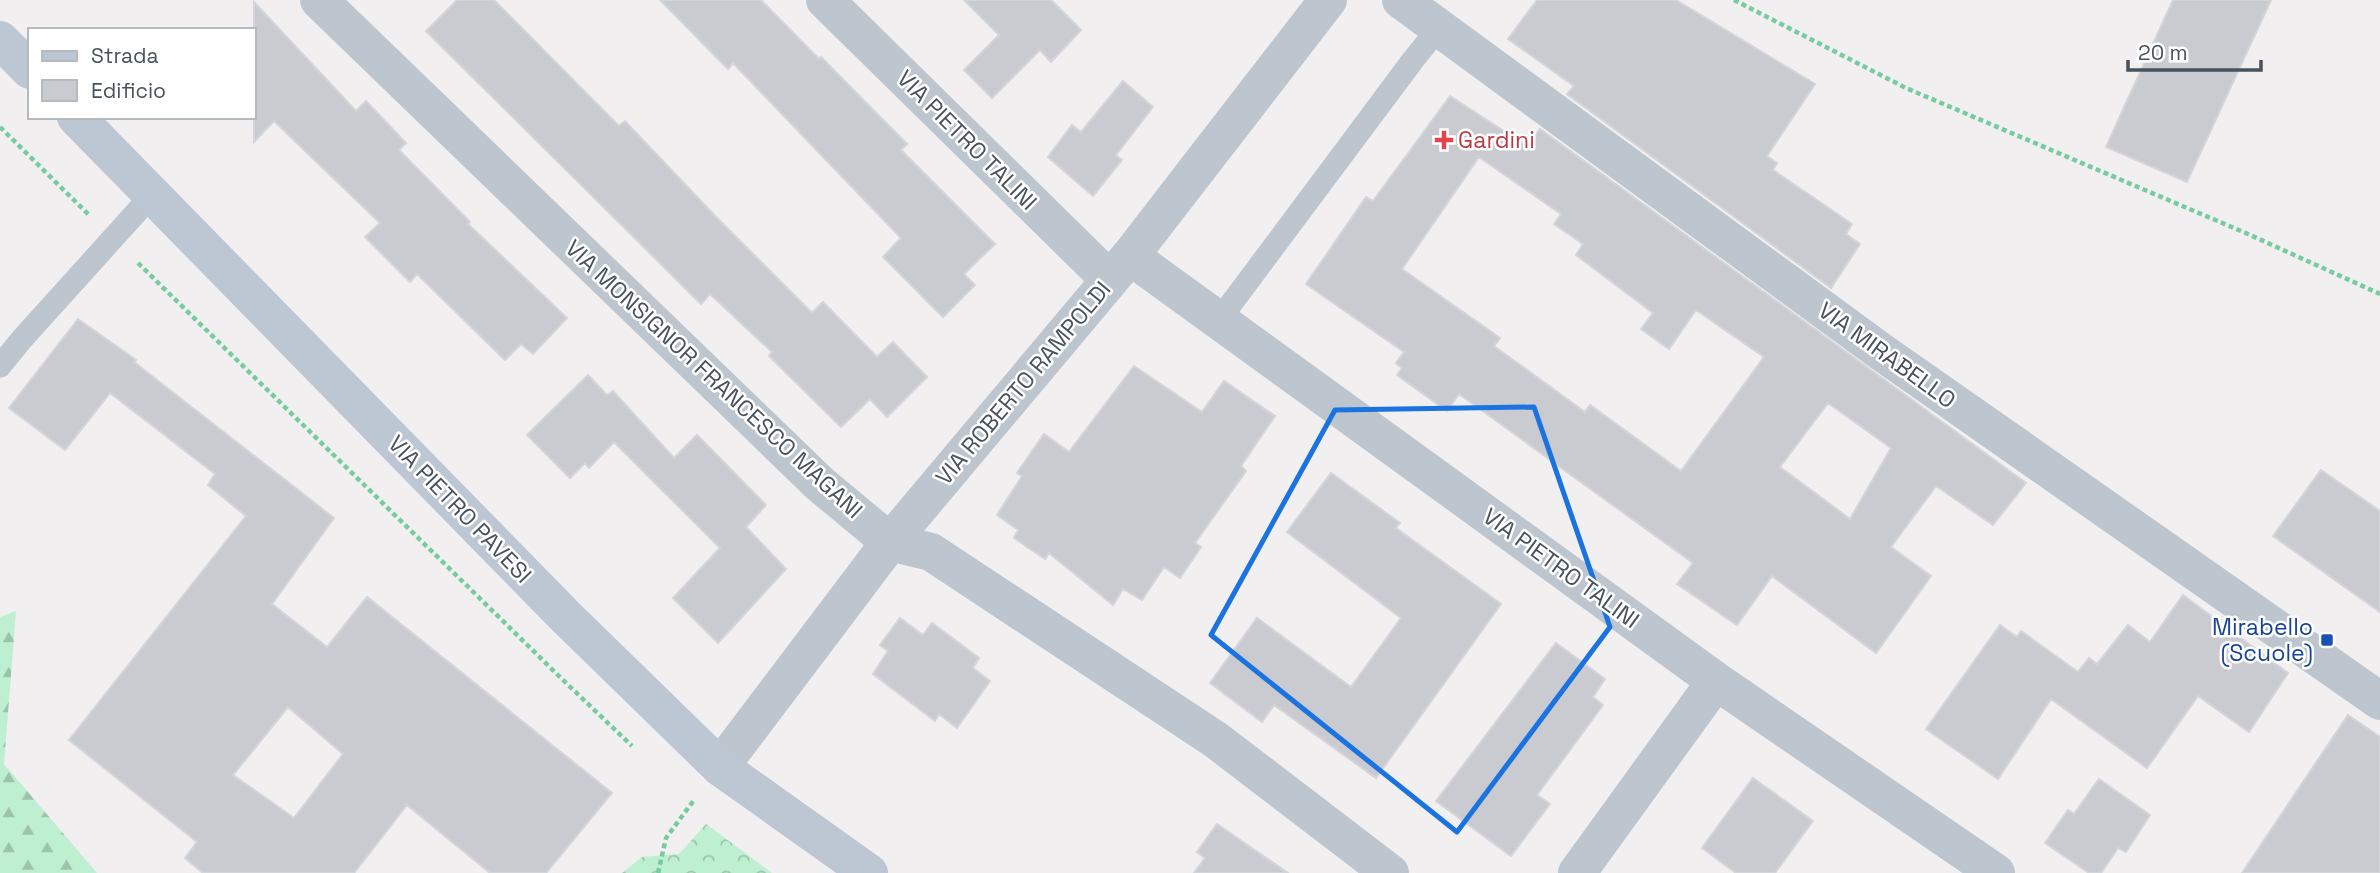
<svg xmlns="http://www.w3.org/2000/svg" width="2380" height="873" font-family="'Space Grotesk',sans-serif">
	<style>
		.forest { fill: url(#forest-firs) }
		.park { fill: url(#park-crowns) }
		.building { fill: #c9cbd1; stroke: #d3d5da; stroke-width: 2; fill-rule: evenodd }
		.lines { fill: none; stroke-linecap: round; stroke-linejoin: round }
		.path { stroke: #76cca0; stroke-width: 4.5; stroke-dasharray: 5 3.5; stroke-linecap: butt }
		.lane { stroke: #bdc6ce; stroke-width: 23 }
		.street { stroke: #bdc6ce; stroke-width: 38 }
		.secondary { stroke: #bdc7d3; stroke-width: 38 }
		.marked { fill: none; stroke: #1b73e0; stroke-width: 5; stroke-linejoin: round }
		.health-dot { fill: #e0444e; stroke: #fff; stroke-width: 2.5 }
		.transit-dot { fill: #1a4fb4; stroke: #fff; stroke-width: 2.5 }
		.labels { text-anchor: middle; stroke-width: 5; stroke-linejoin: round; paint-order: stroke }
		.street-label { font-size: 23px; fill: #47525c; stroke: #fff }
		.health-label { font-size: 23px; fill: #be3a42; stroke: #fff; text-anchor: start }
		.transit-label { font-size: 23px; fill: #164399; stroke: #fff; text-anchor: end }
	</style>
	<defs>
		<pattern id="forest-firs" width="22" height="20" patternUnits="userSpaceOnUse" patternTransform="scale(1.75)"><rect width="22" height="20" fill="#beefd0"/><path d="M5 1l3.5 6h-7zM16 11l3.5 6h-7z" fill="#9cc4ac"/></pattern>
		<pattern id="park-crowns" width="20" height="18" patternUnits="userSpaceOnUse" patternTransform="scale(1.75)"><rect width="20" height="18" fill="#beefd0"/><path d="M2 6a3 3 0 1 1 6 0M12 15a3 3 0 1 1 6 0" fill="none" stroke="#9cc4ac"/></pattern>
	</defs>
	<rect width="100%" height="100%" fill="#f1efef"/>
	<path class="forest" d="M 16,611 L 4,764 L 97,873 L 0,873 L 0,617 Z"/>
	<path class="park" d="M 706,824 L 772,873 L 622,873 L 642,857 L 679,854 Z"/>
	<path class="building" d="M 457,0 L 494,0 L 619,126 L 625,121 L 719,220 L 812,313 L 823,302 L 877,357 L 893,342 L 927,377 L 887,417 L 870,399 L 841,427 L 769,356 L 772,352 L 710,294 L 701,304 L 426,31 Z
		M 660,0 L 761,0 L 819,59 L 821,57 L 907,144 L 901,150 L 995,244 L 964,274 L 975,285 L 943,317 L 883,257 L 901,238 L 733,63 L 728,69 Z
		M 964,0 L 1051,0 L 1081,30 L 1051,62 L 1040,50 L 992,98 L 964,70 L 999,35 Z
		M 1537,0 L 1676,0 L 1815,84 L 1767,156 L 1777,163 L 1773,170 L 1852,224 L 1846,234 L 1860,244 L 1831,288 L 1567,94 L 1574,86 L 1508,39 Z
		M 2173,0 L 2271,0 L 2187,182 L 2106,147 Z
		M 254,2 L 356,111 L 366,101 L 406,143 L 399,150 L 470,222 L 468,224 L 567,318 L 533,354 L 521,344 L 505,360 L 417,274 L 410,282 L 365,237 L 380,223 L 274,121 L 254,142 Z
		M 1123,81 L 1153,107 L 1116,155 L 1122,160 L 1093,196 L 1048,157 L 1072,125 L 1081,132 Z
		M 1450,96 L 1527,146 L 1540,129 L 2026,483 L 1993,525 L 1936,486 L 1891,547 L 1931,576 L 1876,653 L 1772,576 L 1737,625 L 1677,584 L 1693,563 L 1459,394 L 1447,411 L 1397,375 L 1402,368 L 1396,363 L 1404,352 L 1306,284 L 1366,197 L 1373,201 ZM 1479,157 L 1561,214 L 1554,224 L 1583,244 L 1576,255 L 1653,313 L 1641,329 L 1669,349 L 1696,310 L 1764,357 L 1681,471 L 1590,405 L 1585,412 L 1494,346 L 1500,338 L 1402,269 ZM 1828,403 L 1891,448 L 1850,519 L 1780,467 Z
		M 78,319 L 136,360 L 134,362 L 334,518 L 272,604 L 327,647 L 367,597 L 612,793 L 546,873 L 490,873 L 407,805 L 354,873 L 203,873 L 185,858 L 197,842 L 69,740 L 246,516 L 208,485 L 215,474 L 110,393 L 65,450 L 9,408 ZM 288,707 L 343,754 L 294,818 L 233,775 Z
		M 1134,366 L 1202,412 L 1224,381 L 1275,416 L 1241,466 L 1246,471 L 1195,543 L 1201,547 L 1180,578 L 1164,567 L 1142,600 L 1123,589 L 1113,605 L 1049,553 L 1045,559 L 1014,538 L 1018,530 L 997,515 L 1022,476 L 1017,473 L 1044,434 L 1069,452 Z
		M 588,375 L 607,395 L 613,391 L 674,458 L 697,435 L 766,505 L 746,527 L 786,569 L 718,643 L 673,598 L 720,548 L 614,442 L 589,468 L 585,463 L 570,478 L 527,435 Z
		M 2321,470 L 2380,511 L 2380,612 L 2273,536 Z
		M 1331,473 L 1400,523 L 1396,528 L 1501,604 L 1376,778 L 1274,705 L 1262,722 L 1210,683 L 1257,618 L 1351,687 L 1401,618 L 1287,532 Z
		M 2183,595 L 2288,673 L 2249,732 L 2198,696 L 2147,768 L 2051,699 L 1998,779 L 1926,729 L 2000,625 L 2017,637 L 2021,631 L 2078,672 L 2089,658 L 2097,664 L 2128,625 L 2150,642 Z
		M 900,618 L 923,635 L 932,623 L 979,658 L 973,668 L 990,681 L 957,728 L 939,714 L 935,721 L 873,674 L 888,651 L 880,645 Z
		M 1556,643 L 1605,679 L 1593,697 L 1603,705 L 1537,795 L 1550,804 L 1511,856 L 1436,801 Z
		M 2348,715 L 2380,737 L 2380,873 L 2242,873 Z
		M 1753,778 L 1813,821 L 1775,873 L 1736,873 L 1702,848 Z
		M 2099,779 L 2150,815 L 2126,852 L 2118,848 L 2101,873 L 2089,873 L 2045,843 L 2068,810 L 2074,814 Z
		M 1217,824 L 1288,873 L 1194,873 L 1205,858 L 1197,852 Z"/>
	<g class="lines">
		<path class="path" d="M 1734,0 L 1906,88 L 2248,234 L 2380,294
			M 0,127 L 89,215
			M 138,263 L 563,680 L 632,746
			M 658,873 L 666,838 L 694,800"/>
		<path class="lane" d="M 1219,320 L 1413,60 L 1439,28
			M 0,366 L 22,339 L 152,195"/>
		<path class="street" d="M 319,0 L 820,484 L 890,542 L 931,552 L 1216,740 L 1390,873
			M 825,0 L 1110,280
			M 1401,0 L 1880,351 L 2380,701
			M 1130,256 L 1716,681 L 1996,873
			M 720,767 L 890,542 L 1130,256 L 1328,0
			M 1577,873 L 1716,681"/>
		<path class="secondary" d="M 0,40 L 30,70
			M 76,117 L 566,617 L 720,767 L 869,873"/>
	</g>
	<path class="marked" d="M 1534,407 L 1610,627 L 1457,832 L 1211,635 L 1335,410 Z"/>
	<path class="health-dot" d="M1440.5 129.5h7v7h7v7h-7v7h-7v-7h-7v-7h7z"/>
	<rect class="transit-dot" x="2320" y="633" width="14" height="14" rx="3.5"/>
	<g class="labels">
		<g class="street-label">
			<text transform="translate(967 140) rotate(45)" y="8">VIA PIETRO TALINI</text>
			<text transform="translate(1887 355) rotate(36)" y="8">VIA MIRABELLO</text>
			<text transform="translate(714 379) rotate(43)" y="8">VIA MONSIGNOR FRANCESCO MAGANI</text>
			<text transform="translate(1023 383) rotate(-50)" y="8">VIA ROBERTO RAMPOLDI</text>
			<text transform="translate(460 509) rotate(46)" y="8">VIA PIETRO PAVESI</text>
			<text transform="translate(1561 568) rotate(36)" y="8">VIA PIETRO TALINI</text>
		</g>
		<g class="health-label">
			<text x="1458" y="148">Gardini</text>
		</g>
		<g class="transit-label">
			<text x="2313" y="635">Mirabello<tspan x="2313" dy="26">(Scuole)</tspan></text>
		</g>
	</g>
	<rect x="28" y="28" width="228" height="91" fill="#ffffff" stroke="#b5babe" stroke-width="2"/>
	<rect x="42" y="51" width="35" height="10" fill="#bdc7d3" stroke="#b5babe" stroke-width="2"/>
	<text x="91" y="63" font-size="21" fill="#47525c">Strada</text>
	<rect x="42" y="80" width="35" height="21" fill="#c9cbd1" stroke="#b5babe" stroke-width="2"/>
	<text x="91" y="98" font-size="21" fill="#47525c">Edificio</text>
	<path d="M2128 60v10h133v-10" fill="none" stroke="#47525c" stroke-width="3.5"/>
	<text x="2138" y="60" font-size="21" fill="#47525c" stroke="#ffffff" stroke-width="5" paint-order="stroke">20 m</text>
</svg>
